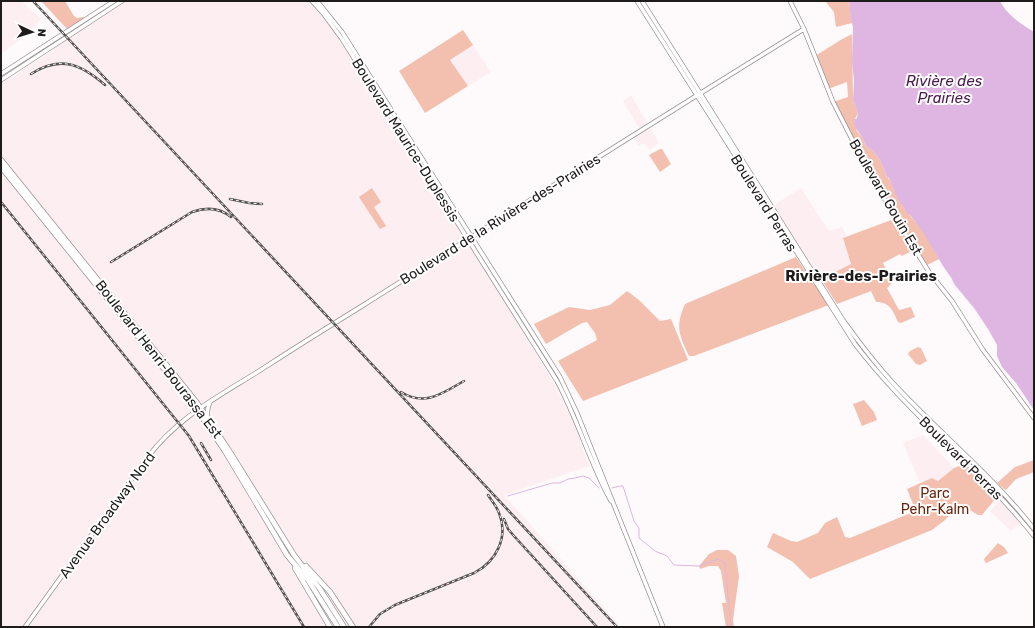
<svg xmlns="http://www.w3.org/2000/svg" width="1035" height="628" font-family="Rubik,sans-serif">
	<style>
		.built { fill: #fdeef2 }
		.green { fill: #f3bfaf }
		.water { fill: #deb6e1 }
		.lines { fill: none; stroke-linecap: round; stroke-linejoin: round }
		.stream { stroke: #deb6e1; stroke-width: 1 }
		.secondary-casing { stroke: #9b9395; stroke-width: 5 }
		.primary-casing { stroke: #9b9395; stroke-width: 6 }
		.secondary { stroke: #fff; stroke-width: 3.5 }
		.primary { stroke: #fff; stroke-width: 4.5 }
		.rail-casing { stroke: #565353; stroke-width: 2.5 }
		.rail { stroke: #fff; stroke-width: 1; stroke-dasharray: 3; stroke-linecap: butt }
		.labels { text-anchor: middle; stroke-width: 4; stroke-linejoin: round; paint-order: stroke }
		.street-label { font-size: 14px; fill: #1e1b1b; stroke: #fff }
		.park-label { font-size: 14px; fill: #69250c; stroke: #fff }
		.water-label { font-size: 15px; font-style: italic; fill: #4b1b50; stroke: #fff }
		.neighbourhood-label { font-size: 15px; font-weight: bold; fill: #1e1b1b; stroke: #fff }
	</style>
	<rect width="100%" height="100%" fill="#fefafb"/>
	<path class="built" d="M 1,1 L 21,1 L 41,19 L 24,37 L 4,52 L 1,51 Z
		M 122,1 L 311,1 L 323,13 L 373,87 L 482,264 L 556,387 L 574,423 L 589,466 L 504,495 L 621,627 L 1,627 L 1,83 L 12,77 L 52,51 L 61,40 Z
		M 473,45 L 491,72 L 468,86 L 450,60 Z
		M 631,95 L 659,143 L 649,150 L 644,143 L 638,146 L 634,134 L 640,130 L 623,101 Z
		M 801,188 L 829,231 L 842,227 L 847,236 L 843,239 L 851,264 L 821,279 L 774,205 Z
		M 923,435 L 954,468 L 938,481 L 932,478 L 920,483 L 903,443 Z
		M 1001,499 L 1022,521 L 1011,531 L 990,511 Z"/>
	<path class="green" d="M 41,1 L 65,1 L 74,16 L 77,18 L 83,17 L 84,18 L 67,29 Z
		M 825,1 L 849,1 L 852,23 L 836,27 L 834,12 Z
		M 463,30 L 473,45 L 450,60 L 468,86 L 425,113 L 399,71 Z
		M 852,34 L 853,100 L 858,113 L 854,121 L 857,131 L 862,137 L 866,146 L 873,151 L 880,160 L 884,169 L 886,176 C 892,180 894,191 898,197 C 904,211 915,220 924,232 C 929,241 934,250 939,259 L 925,266 L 894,216 L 889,203 L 833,102 L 848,97 L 847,82 L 828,89 L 815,56 C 827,49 839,40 852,34 Z
		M 660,149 L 662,149 L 671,164 L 660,172 L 649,155 Z
		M 372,188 L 381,202 L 374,207 L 386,226 L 380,229 L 359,197 Z
		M 894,219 L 913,250 L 902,256 L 900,254 L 883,263 L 892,283 L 887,288 L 899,310 L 911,307 L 915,317 L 901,323 L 898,322 C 893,311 890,302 876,302 L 871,291 L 837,304 L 821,279 L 851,264 L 843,238 Z
		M 796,257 L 814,285 L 816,284 L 829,305 L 694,356 L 689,356 C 679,335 675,327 685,304 Z
		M 627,291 L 639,300 L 660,321 L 671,319 L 688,360 L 583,401 L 558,361 L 597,340 L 595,333 L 587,322 L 582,323 L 546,344 L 534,324 L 569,307 L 590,310 L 610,305 Z
		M 918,347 L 921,348 L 927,361 L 920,365 L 916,364 L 908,354 L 910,351 Z
		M 864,400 L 874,412 L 877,420 L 862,426 L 853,404 Z
		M 1034,460 L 1034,472 L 1016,479 L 1006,490 L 1004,489 L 997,483 L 1015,467 Z
		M 964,462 L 997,497 L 982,515 L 978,515 L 960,504 L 945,520 L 932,530 L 810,579 L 793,562 L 767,547 L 773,533 L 791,541 L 797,542 L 818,533 L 825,523 L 837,517 L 845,537 L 850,538 L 913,512 L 915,509 L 907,489 L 932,478 L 938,481 L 954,468 L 957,467 Z
		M 998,543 L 1004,547 L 1008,553 L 1006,554 L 986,563 L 985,562 L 984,559 Z
		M 717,550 L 728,550 L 736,556 L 739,576 L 733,620 L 734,627 L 726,627 L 722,603 L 726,603 L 721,571 L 718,566 L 709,566 L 700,569 L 699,566 L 709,554 Z"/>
	<path class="water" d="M 849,1 L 1000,1 C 1008,16 1020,23 1034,32 L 1034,410 L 1016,383 L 1002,367 L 997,356 L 997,345 L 988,329 L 974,308 L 954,284 L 952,279 L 943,266 L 923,232 L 911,216 L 908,214 L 898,199 L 889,178 L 886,176 L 884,169 L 880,160 L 873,151 L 866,146 L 862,137 L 855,127 L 854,120 L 857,118 L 858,113 L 853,100 L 854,80 L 852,62 L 853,27 L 851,19 Z"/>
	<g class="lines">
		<path class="stream" d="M 612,488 L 620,486 L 623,486 L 634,521 L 639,528 L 639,538 L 655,551 L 667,556 L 674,565 L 699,566 L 718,559 L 725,563 L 731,627
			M 508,496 L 552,483 L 560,483 L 568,479 L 575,478 L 583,476 L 589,478 L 599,488"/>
		<g class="secondary-casing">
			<path id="secondary" d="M 312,1 L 323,13 L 342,39 L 557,381 C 578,420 590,463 611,501
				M 317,1 L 342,32 L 560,377 L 577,413 L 663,627
				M 637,1 L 855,344 C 908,414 979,467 1034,536
				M 642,1 L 843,320 C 858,341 874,362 892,382 C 938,432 992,475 1034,529
				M 790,1 L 804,29 L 833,102 L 853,141 L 894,216 L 929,272 L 952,301 L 983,350 L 1034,418
				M 1,74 L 114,1
				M 1,80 L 122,1
				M 207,417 L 208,408 L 210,402
				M 25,627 L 147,458 C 178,417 216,398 259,371 C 293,349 328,327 362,306 C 510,213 656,120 804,29"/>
		</g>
		<g class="primary-casing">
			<path id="primary" d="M 1,160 L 197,403 L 228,449 L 294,555 L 320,589 L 344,627
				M 1,167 L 195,407 L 225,451 L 287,555 L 308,580 L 338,627
				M 306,566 L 330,592 L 353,627
				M 295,568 L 330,627"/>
		</g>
		<use href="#secondary" class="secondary"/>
		<use href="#primary" class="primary"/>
		<g class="rail-casing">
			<path id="rail" d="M 33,1 L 617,627
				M 31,74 C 60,55 81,64 105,85
				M 230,199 L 249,203 L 262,204
				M 1,202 L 189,436 L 304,627
				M 111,262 L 192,212 C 206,207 220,208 231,217
				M 401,392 C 425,407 443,393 464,381
				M 201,443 L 211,460
				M 504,519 L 508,529 L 514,536 L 597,627
				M 369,627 L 380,614 L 395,605 L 474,573 C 496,562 509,537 499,513 C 497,507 492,501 488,495"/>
		</g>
		<use href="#rail" class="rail"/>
	</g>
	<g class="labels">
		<g class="street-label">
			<text transform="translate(406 140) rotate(58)" y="5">Boulevard Maurice-Duplessis</text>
			<text transform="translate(886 197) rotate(60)" y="5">Boulevard Gouin Est</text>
			<text transform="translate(764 203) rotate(58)" y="5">Boulevard Perras</text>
			<text transform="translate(500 219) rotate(-32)" y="5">Boulevard de la Rivière-des-Prairies</text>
			<text transform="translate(159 359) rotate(52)" y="5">Boulevard Henri-Bourassa Est</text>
			<text transform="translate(961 458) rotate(45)" y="5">Boulevard Perras</text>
			<text transform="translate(107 515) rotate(-54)" y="5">Avenue Broadway Nord</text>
		</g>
		<g class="park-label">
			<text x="935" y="498">Parc<tspan x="935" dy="16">Pehr-Kalm</tspan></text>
		</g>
		<g class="water-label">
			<text x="944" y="86">Rivière des<tspan x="944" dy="17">Prairies</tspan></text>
		</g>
		<g class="neighbourhood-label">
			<text x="861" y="281">Rivière-des-Prairies</text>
		</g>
	</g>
	<rect width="1035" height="628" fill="none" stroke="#1e1b1b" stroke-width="4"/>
	<g transform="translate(32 32) rotate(94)" stroke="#ffffff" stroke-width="3" paint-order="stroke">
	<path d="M0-3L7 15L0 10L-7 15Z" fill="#1e1b1b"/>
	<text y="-6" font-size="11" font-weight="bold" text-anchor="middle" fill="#1e1b1b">N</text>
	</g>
</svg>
